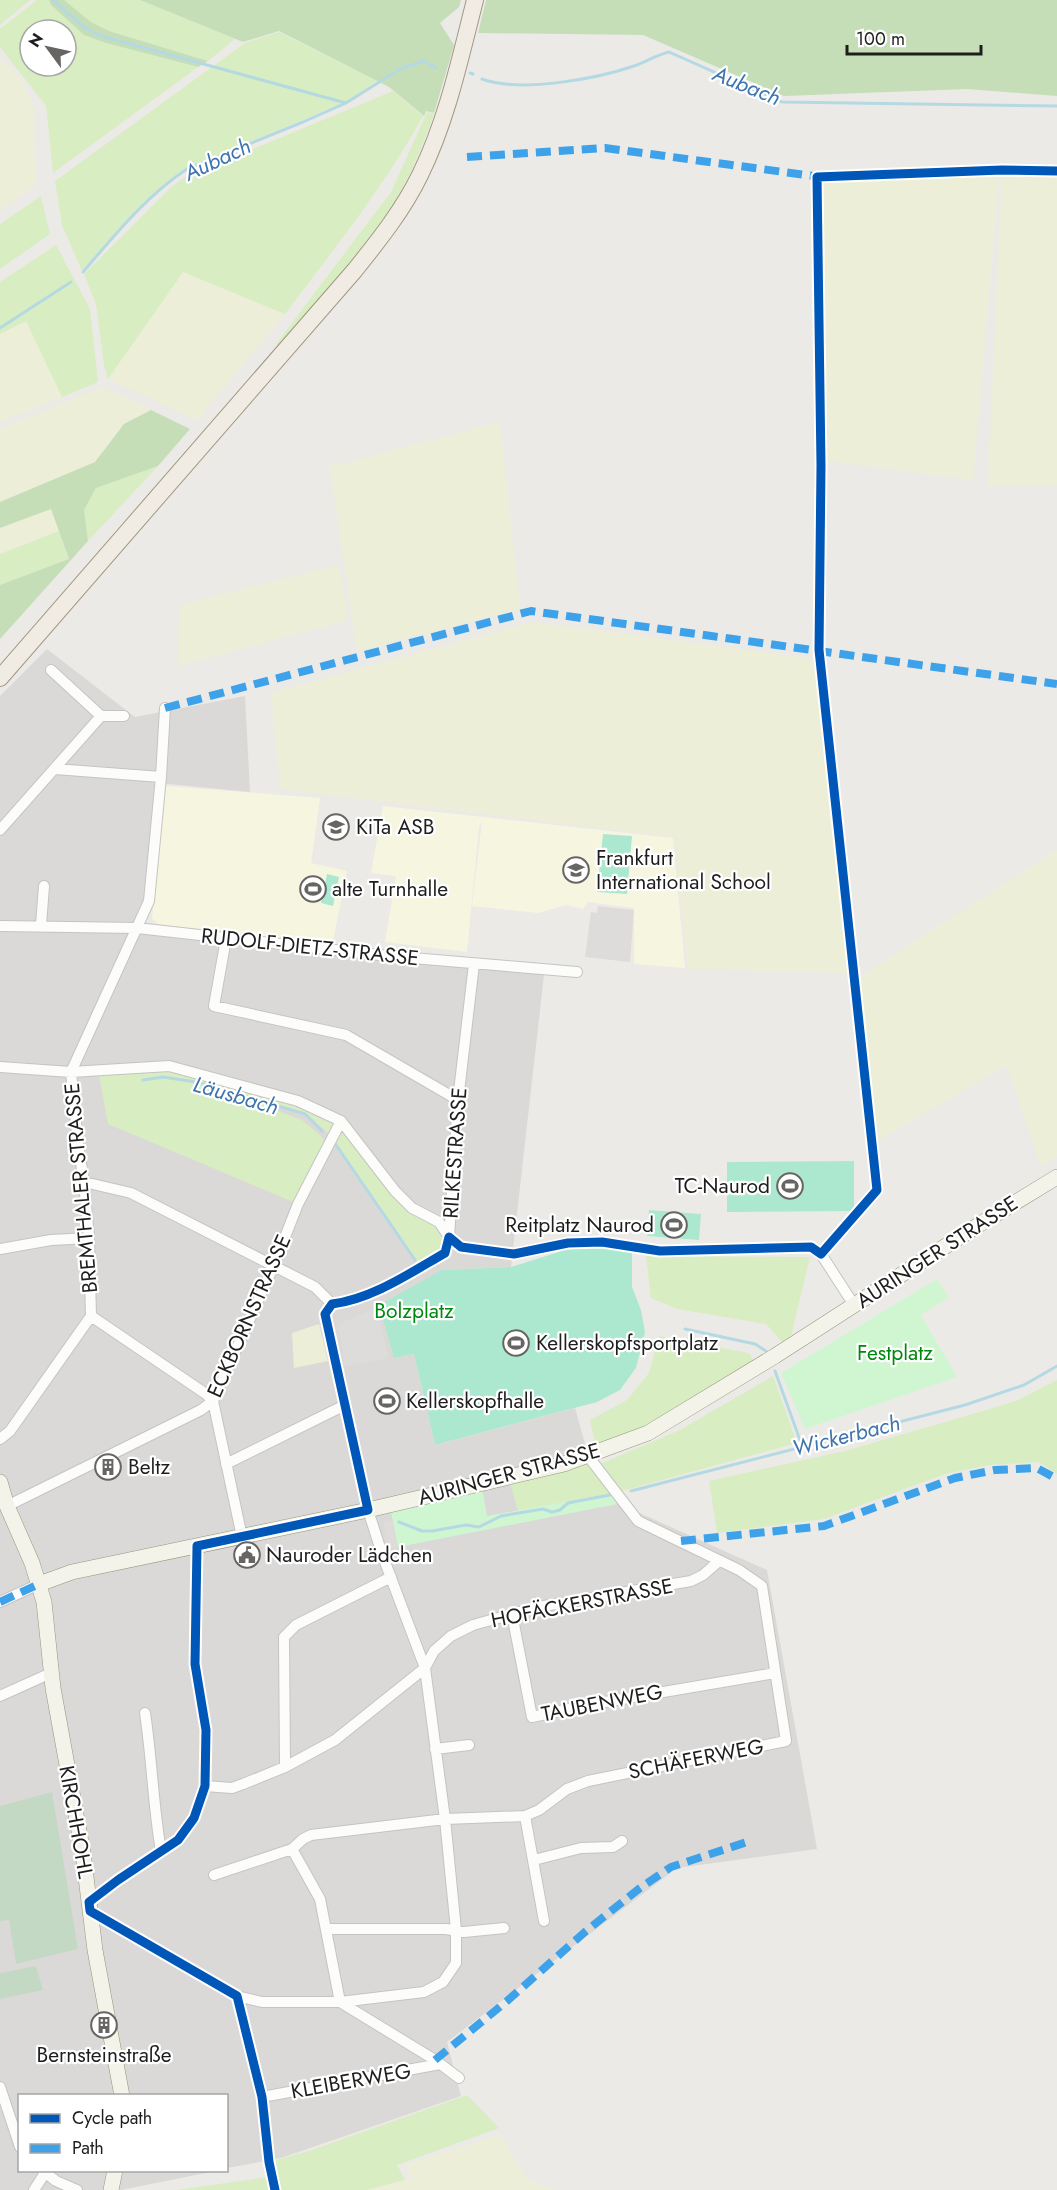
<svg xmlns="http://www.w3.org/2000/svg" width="1057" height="2190" font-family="Jost,sans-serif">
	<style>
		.residential { fill: #dbd9d7 }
		.education { fill: #f6f6e0 }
		.farmland { fill: #edeed7 }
		.grass { fill: #d8edc1; fill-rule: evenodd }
		.forest { fill: #c5deb8 }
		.cemetery { fill: #c3d9c4 }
		.park { fill: #d0f6d1 }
		.pitch { fill: #ace8d0 }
		.parking { fill: #dddcda }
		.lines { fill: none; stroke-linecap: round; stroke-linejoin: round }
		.stream { stroke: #b5d9e3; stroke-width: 3 }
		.street-casing { stroke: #c5c4c2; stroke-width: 12 }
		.secondary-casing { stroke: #95967d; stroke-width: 16 }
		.primary-casing { stroke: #a29882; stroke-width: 18 }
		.street { stroke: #fcfcfb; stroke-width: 10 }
		.secondary { stroke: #f3f3e9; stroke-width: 15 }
		.primary { stroke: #f1ece3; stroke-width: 16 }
		.quiet { stroke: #3da2ea; stroke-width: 8; stroke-dasharray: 15 8; stroke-linecap: butt }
		.cycleway-casing { stroke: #fff; stroke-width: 13 }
		.cycleway { stroke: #0057b8; stroke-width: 9 }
		.labels { text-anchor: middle; stroke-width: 4.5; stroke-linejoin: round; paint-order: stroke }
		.poi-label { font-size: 21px; fill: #1e1e1e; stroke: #fff; text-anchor: start }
		.street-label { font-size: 21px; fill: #1e1e1e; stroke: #fff }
		.park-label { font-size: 21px; fill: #00870d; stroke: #fff }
		.water-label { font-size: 22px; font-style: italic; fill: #3e75af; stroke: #fff }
	</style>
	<rect width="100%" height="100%" fill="#eceae6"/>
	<path class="residential" d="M 47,649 L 135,717 L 245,696 L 250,792 L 157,783 L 143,933 L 544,975 L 511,1267 L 442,1270 L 394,1358 L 414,1354 L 435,1445 L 575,1408 L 587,1451 L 635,1511 L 767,1570 L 817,1849 L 677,1868 L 447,2042 L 461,2096 L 281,2158 L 227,2168 L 226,2096 L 20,2096 L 20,2170 L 216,2171 L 121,2190 L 0,2190 L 0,696 Z"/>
	<path class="education" d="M 166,786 L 320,798 L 311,863 L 347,871 L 332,946 L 158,924 L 152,918 Z
		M 383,806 L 673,838 L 685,968 L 634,964 L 634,908 L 588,902 L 583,909 L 566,905 L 538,913 L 472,906 L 482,822 L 479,827 L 467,952 L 385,942 L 396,876 L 371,873 Z"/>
	<path class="farmland" d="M 0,58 L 21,79 L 34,107 L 35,185 L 0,211 Z
		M 1000,167 L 973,480 L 828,461 L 821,466 L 817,177 Z
		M 1002,170 L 1057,170 L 1057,486 L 988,486 Z
		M 183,272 L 285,314 L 197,420 L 108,379 Z
		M 26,321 L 62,397 L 0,422 L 0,334 Z
		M 102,387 L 151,410 L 124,424 L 95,462 L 0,502 L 0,429 Z
		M 500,422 L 520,609 L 357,651 L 330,467 Z
		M 51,509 L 59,531 L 0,554 L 0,528 Z
		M 339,565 L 348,620 L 178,666 L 179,605 Z
		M 532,622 L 815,659 L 852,973 L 688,969 L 674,837 L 280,789 L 271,693 Z
		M 1057,850 L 1057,1156 L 1041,1166 L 1007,1065 L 879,1140 L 855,980 Z
		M 319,1324 L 328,1361 L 294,1368 L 292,1333 Z
		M 500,2135 L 527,2179 L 554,2190 L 366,2190 L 412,2178 L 405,2165 Z"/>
	<path class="grass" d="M 0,0 L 30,0 L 0,25 Z
		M 37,0 L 49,0 L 51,5 L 84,35 L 106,43 L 198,67 L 53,173 L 46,106 L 0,47 L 0,29 ZM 30,30 L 66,30 L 66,66 L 30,66 Z
		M 64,0 L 140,0 L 235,39 L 208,61 L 109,31 L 91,22 Z
		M 279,32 L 377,81 L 346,102 L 186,168 C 146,195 114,235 82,271 L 62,225 L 55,181 L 245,43 Z
		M 393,91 L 423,116 C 384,187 333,250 285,314 L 183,272 L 108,379 L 104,365 L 96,304 L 84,274 L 171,187 L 185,177 Z
		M 427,112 L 434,114 C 424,143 412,172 396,199 C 364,252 319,299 278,347 L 276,344 L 391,192 Z
		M 41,196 L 50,234 L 0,269 L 0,224 Z
		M 56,245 L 90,309 L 98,382 L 62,397 L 26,321 L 0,334 L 0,282 Z
		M 158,466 L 88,541 L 84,510 L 96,488 Z
		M 59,531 L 69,560 L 0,585 L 0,554 Z
		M 169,1066 L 298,1101 L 341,1121 L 395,1191 L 439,1222 L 449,1237 L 445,1253 L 420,1267 L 399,1234 L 331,1136 L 307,1114 L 208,1085 L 302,1120 L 321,1136 L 327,1145 L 298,1204 L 108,1124 L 98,1070 Z
		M 646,1256 L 810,1257 L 791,1336 L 782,1342 L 766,1324 L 677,1309 L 651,1298 Z
		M 659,1336 L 749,1353 L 753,1360 L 647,1427 L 596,1448 L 590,1420 L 627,1400 L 649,1373 Z
		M 773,1376 L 797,1443 L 622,1491 L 600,1464 L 680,1430 Z
		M 1057,1380 L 1057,1474 L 1039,1462 L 989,1465 L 945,1474 L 824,1519 L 717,1533 L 709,1481 L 845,1451 L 966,1416 L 1016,1401 Z
		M 588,1461 L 613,1493 L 518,1511 L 510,1483 Z
		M 467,2095 L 499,2128 L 397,2165 L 405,2180 L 366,2190 L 278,2190 L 276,2160 L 309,2151 Z
		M 268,2177 L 270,2190 L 176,2190 Z"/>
	<path class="forest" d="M 49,0 L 64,0 L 91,22 L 109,31 L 208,61 L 198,67 L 106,43 L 84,35 L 51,5 Z
		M 140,0 L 461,0 L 459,7 L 440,23 L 454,45 L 434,113 L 426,111 L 424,116 L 389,87 L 279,31 L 243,42 Z
		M 486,0 L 1057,0 L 1057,96 L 967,89 L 784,96 L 643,35 L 478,33 Z
		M 151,410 L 190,429 L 158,466 L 96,488 L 84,510 L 88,541 L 0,639 L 0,585 L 69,559 L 51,509 L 0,528 L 0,502 L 95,462 L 124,424 Z"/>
	<path class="cemetery" d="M 52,1792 L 78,1949 L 16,1964 L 9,1920 L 0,1921 L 0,1806 Z
		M 36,1966 L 43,1990 L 0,1999 L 0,1973 Z"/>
	<path class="park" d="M 937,1279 L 949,1297 L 921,1315 L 957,1377 L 805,1429 L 781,1373 Z
		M 482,1488 L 487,1516 L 613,1493 L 617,1504 L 398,1547 L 391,1512 Z"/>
	<path class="pitch" d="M 603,834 L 632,836 L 627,894 L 597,892 Z
		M 327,874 L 339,877 L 333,906 L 321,903 Z
		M 854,1161 L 854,1211 L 727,1212 L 727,1162 Z
		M 649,1210 L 701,1214 L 699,1240 L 647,1236 Z
		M 585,1247 L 609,1247 L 632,1252 L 632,1287 L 641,1310 L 645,1332 L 636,1368 L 620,1390 L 597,1402 L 435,1445 L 414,1354 L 394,1358 L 379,1305 L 442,1270 L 511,1267 L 562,1251 Z"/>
	<path class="parking" d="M 598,906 L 634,910 L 630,962 L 585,957 L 591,912 L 597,913 Z
		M 376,1308 L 389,1358 L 345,1366 L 338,1324 Z
		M 392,1520 L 398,1547 L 388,1549 L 383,1522 Z"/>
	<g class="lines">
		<path class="stream" d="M 53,0 L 85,28 L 101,36 L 346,103 L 400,69 L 424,61 L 436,68
			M 470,73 L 473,74
			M 482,79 C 520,93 596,79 634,66 C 646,62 656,55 669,52 L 782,102 L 1057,106
			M 83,272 C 114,236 147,195 187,169 L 303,122 L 346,103
			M 0,328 L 71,282
			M 143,1080 L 163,1077 L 196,1082 L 305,1114 L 322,1131
			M 334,1142 L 415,1260
			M 685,1329 L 755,1344 L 766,1351
			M 775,1371 L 800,1440 L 805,1446
			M 631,1491 L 965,1405 L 1024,1385 L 1057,1366
			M 399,1522 L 422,1531 L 432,1531 L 466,1525 L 479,1527 L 501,1516 L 543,1509 L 552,1512 L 560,1510 L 568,1503 L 610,1495"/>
		<g class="street-casing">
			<path id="street" d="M 51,670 L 101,716
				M 55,769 L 161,777
				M 0,830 L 101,716 L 124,716
				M 41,925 L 44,886
				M 0,926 L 137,928 L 389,956 L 577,972
				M 226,939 L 214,1006 L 346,1035 L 458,1100
				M 0,1067 L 71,1072 L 169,1066 L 298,1101 L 341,1121 L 395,1191 L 412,1208 L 439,1222 L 449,1237 L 461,1247 L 514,1254 L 568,1243 L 602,1242 L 660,1251 L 811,1247 L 821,1254 L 854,1305
				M 84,1182 L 131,1193 L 315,1287 L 332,1304
				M 0,1249 L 51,1240 L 89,1238
				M 332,1304 C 372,1299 410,1273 445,1253 L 449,1237 L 458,1100 L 474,964
				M 91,1316 L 206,1394 L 213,1401 L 242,1537
				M 0,1439 L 10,1431 L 91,1316 L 89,1238 L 84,1182 L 78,1144 L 71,1072 L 149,901 L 161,777 L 165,708
				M 226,1464 L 345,1405
				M 7,1506 L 201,1410 L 213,1401 L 274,1265 L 298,1204 L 341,1121
				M 0,1602 L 39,1584
				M 512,1614 L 532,1717 L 593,1704 L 775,1673
				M 0,1696 L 51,1673
				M 145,1713 C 152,1759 153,1805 161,1851
				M 435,1749 L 469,1745
				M 285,1767 L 284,1637 L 296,1625 L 391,1577
				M 205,1786 L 232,1788 L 243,1784 L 285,1767 L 335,1740 L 425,1668 L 434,1651 L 451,1636 L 473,1625 L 538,1607 L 691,1581 L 703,1575 L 719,1561
				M 525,1816 L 544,1921
				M 292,1849 L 320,1899 L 340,2002 L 424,1992 L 443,1982 L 456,1963 L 456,1930 L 445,1819 L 425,1668 L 382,1554 L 368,1510 L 325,1314 L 332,1304
				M 534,1860 L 581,1848 L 613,1847 L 622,1841
				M 214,1875 L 292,1849 L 303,1839 L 311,1835 L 445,1819 L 525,1816 L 539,1810 L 567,1789 L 588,1781 L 786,1741 L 762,1586 L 739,1570 L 638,1521 L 588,1456
				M 89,1902 L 118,1880 L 178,1840 L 194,1818 L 205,1786 L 206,1730 L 195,1664 L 197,1546
				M 90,1911 L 237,1996 L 262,2002 L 340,2002 L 435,2060 L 459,2078
				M 327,1929 L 446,1929 L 464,1932 L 504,1928
				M 237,1996 L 262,2097 L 269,2162
				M 0,2087 L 20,2147
				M 262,2097 L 440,2064
				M 42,2170 L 56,2181 L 77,2190
				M 34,2190 L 45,2173"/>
		</g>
		<g class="secondary-casing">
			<path id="secondary" d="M 0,1482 L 7,1506 L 32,1563 L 44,1602 L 53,1688 L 83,1853 L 95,1950 L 122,2096
				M 39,1584 L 72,1572 L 368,1510 L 564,1464 L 648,1433 L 775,1356 L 980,1224 L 1057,1177
				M 111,2190 L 115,2170"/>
		</g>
		<g class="primary-casing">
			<path id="primary" d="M 0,678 L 355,270 C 379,240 403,210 420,175 C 447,120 460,59 475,0"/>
		</g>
		<use href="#street" class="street"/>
		<use href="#secondary" class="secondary"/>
		<use href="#primary" class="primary"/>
		<path class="quiet" d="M 467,157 L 605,148 L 821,177
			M 165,708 L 531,611 L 1057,684
			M 681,1541 L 824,1526 L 955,1478 L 995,1470 L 1037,1468 L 1057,1479
			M 0,1602 L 39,1584
			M 435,2060 L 507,2001 L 586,1931 L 640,1888 L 671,1867 L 750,1841"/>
		<g class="cycleway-casing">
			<path id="cycleway" d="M 275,2190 L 269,2162 L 262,2097 L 237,1996 L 90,1911 L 89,1902 L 118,1880 L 178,1840 L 194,1818 L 205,1786 L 206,1730 L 195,1664 L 197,1546 L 368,1510 L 325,1314 L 332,1304 C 372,1299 410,1273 445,1253 L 449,1237 L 461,1247 L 514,1254 L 568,1243 L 602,1242 L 660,1251 L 811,1247 L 821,1254 L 877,1190 L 819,650 L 821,466 L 817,177 L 1002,170 L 1057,171"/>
		</g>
		<use href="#cycleway" class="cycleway"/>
	</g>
	<defs>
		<g id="school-ring" transform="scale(1.35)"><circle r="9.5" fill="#fff" stroke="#666564" stroke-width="1.5"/><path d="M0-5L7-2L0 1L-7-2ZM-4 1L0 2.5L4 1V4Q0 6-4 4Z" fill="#666564"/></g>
		<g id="stadium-ring" transform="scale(1.35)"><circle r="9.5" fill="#fff" stroke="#666564" stroke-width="1.5"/><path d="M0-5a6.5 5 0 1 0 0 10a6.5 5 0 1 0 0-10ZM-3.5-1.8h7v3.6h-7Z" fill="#666564"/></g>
		<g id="building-ring" transform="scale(1.35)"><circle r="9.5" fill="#fff" stroke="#666564" stroke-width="1.5"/><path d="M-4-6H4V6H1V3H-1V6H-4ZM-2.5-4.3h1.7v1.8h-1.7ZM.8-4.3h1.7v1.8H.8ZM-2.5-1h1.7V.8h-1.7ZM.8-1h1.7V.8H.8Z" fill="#666564"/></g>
		<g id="civic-ring" transform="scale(1.35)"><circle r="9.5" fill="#fff" stroke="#666564" stroke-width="1.5"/><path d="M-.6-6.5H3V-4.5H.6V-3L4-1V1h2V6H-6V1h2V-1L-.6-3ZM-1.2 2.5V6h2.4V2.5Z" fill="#666564"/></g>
	</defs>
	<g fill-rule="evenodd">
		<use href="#school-ring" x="336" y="827"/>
		<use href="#school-ring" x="576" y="870"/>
		<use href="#stadium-ring" x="313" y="889"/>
		<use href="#stadium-ring" x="790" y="1186"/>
		<use href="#stadium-ring" x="674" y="1225"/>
		<use href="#stadium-ring" x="516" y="1343"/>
		<use href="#stadium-ring" x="387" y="1401"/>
		<use href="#building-ring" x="108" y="1467"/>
		<use href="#civic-ring" x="247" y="1555"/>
		<use href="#building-ring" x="104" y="2025"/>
	</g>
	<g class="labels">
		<g class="poi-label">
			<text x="356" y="834">KiTa ASB</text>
			<text x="596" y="865">Frankfurt<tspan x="596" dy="24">International School</tspan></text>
			<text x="332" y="896">alte Turnhalle</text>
			<text x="770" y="1193" text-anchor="end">TC-Naurod</text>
			<text x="654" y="1232" text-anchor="end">Reitplatz Naurod</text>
			<text x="536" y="1350">Kellerskopfsportplatz</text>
			<text x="406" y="1408">Kellerskopfhalle</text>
			<text x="128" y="1474">Beltz</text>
			<text x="266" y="1562">Nauroder Lädchen</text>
			<text x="104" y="2062" text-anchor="middle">Bernsteinstraße</text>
		</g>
		<g class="street-label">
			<text transform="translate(310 947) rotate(6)" y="7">RUDOLF-DIETZ-STRASSE</text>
			<text transform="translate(455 1153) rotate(-86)" y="7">RILKESTRASSE</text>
			<text transform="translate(81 1188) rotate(-95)" y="7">BREMTHALER STRASSE</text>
			<text transform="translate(937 1252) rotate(-33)" y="7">AURINGER STRASSE</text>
			<text transform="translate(249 1316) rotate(-66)" y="7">ECKBORNSTRASSE</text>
			<text transform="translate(509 1474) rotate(-15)" y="7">AURINGER STRASSE</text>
			<text transform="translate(582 1603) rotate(-11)" y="7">HOFÄCKERSTRASSE</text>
			<text transform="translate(602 1703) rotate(-11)" y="7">TAUBENWEG</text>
			<text transform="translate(696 1759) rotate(-11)" y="7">SCHÄFERWEG</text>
			<text transform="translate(76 1822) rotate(80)" y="7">KIRCHHOHL</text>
			<text transform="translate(351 2081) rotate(-10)" y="7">KLEIBERWEG</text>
		</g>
		<g class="park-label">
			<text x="414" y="1318">Bolzplatz</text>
			<text x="895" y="1360">Festplatz</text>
		</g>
		<g class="water-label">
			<text transform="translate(747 85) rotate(22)" y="8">Aubach</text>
			<text transform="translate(217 159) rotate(-25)" y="8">Aubach</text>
			<text transform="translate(236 1095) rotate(16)" y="8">Läusbach</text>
			<text transform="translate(846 1435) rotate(-14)" y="8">Wickerbach</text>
		</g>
	</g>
	<rect x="18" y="2094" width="210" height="78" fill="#ffffff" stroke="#a5a5a5" stroke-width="1.5"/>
	<rect x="30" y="2114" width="30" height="9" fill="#0057b8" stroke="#a5a5a5" stroke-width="1.5"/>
	<text x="72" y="2124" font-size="18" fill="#1e1e1e">Cycle path</text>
	<rect x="30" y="2144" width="30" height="9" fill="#3da2ea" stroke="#a5a5a5" stroke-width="1.5"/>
	<text x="72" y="2154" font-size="18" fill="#1e1e1e">Path</text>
	<g transform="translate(48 48) rotate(303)"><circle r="28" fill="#ffffff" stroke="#a5a5a5" stroke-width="1.5"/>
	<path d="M0-4.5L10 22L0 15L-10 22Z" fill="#666564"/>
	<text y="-9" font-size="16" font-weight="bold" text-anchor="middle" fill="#1e1e1e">N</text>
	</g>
	<path d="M847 45v9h134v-9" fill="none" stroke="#1e1e1e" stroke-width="3"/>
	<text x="856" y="45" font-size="18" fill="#1e1e1e" stroke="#ffffff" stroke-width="4.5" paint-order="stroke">100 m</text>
</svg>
